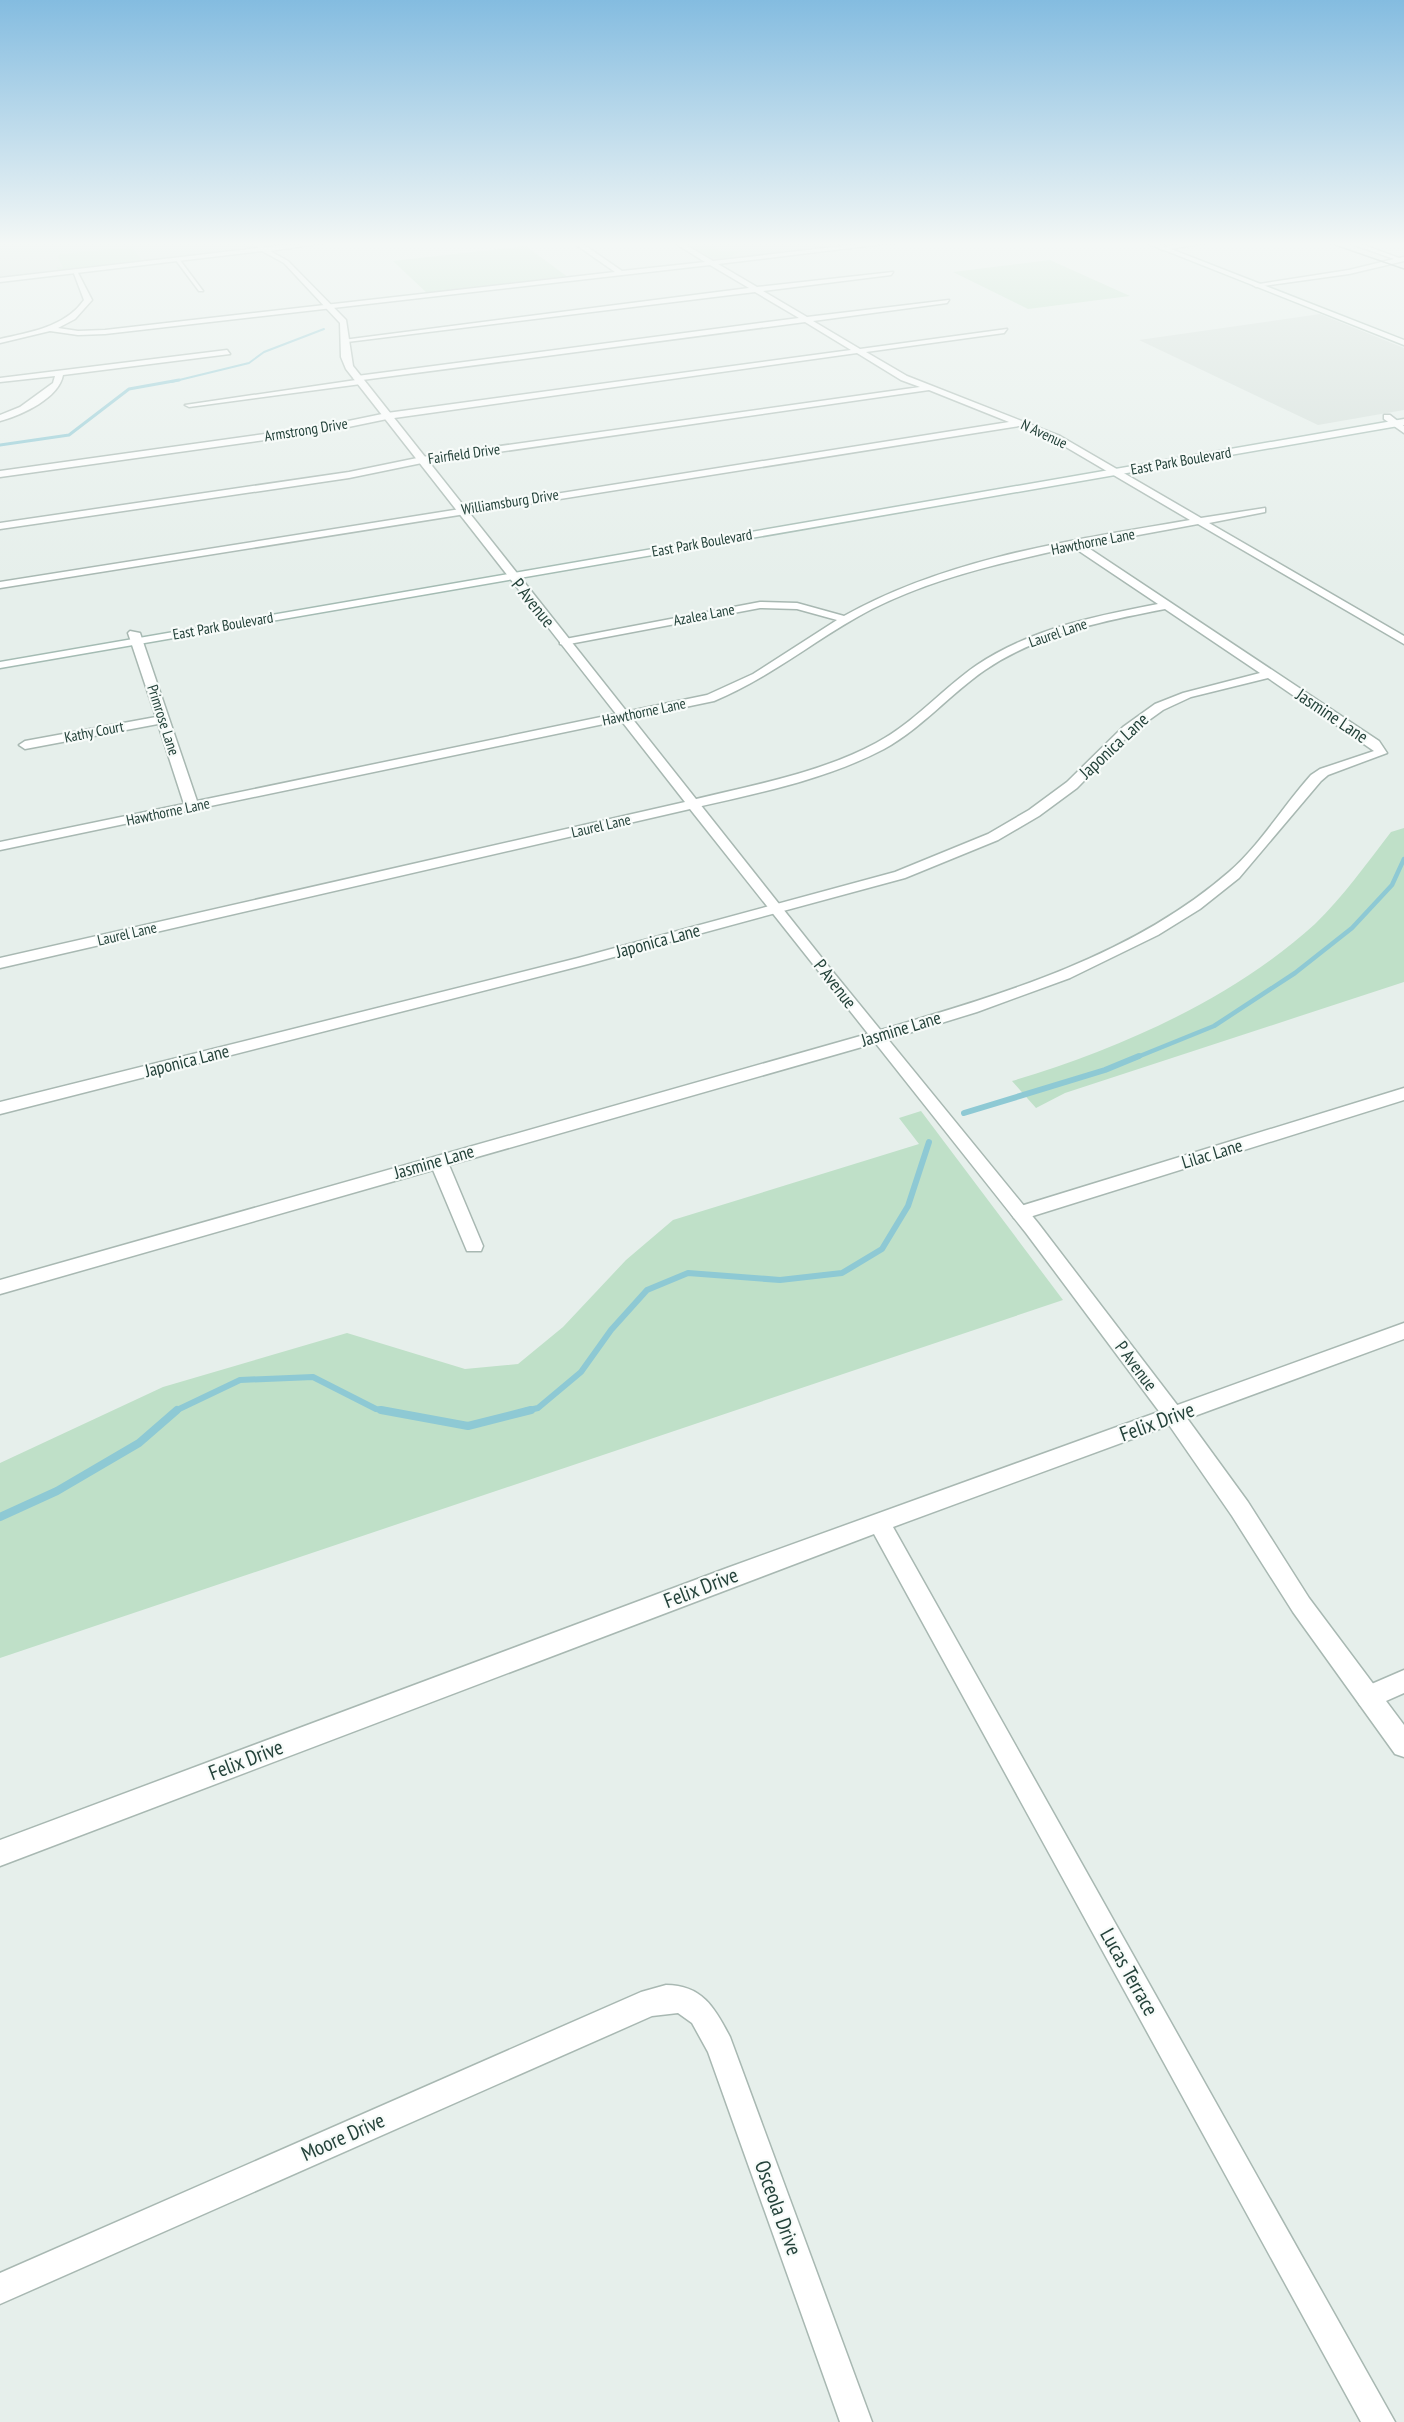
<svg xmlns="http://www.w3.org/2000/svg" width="1404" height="2422" font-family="'PT Sans Narrow',sans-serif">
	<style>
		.built { fill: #d4dfda }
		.green { fill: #bfe0c8 }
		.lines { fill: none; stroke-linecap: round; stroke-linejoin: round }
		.stream-far4 { stroke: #8ec9d4; stroke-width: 2 }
		.stream-far3 { stroke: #8ec9d4; stroke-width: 3 }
		.stream-far2 { stroke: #8ec9d4; stroke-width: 4.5 }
		.stream-far1 { stroke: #8ec9d4; stroke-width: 6 }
		.stream { stroke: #8ec9d4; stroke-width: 8 }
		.minor-casing { stroke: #a8b8b2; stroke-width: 3 }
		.tertiary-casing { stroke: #a8b8b2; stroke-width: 3 }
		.secondary-casing { stroke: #a4bbb3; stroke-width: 3 }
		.minor { fill: #fff; fill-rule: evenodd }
		.tertiary { fill: #fff; fill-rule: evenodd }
		.secondary { fill: #fff; fill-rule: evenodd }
		.tram { stroke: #5f7d75; stroke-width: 1.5 }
		.labels { text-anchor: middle; stroke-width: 4.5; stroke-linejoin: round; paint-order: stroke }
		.far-street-label { font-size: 15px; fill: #24423a; stroke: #f7fbf9 }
		.street-label { font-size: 18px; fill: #24423a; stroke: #f7fbf9 }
		.near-street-label { font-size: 21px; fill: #24423a; stroke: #f7fbf9 }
	</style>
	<rect width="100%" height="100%" fill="#e6efeb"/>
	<path class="built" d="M 0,242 L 251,242 L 257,249 L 0,277 Z
		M 680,242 L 858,242 L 861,244 L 711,261 Z
		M 1320,314 L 1404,348 L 1404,410 L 1318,425 L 1139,340 Z"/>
	<path class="green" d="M 685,242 L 707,242 L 721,252 L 742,250 C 716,268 709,255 685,242 Z
		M 526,246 L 569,278 L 429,295 L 393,261 Z
		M 133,247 L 141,260 L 188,255 L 60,271 L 56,267 L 63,268 L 58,257 L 60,254 Z
		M 1050,260 L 1130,296 L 1028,309 L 953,272 Z
		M 1404,828 L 1404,982 L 1065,1093 L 1036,1108 L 1012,1081 C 1119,1049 1231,1000 1315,924 C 1343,897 1367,863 1391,832 Z
		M 921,1111 L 1063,1300 L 0,1658 L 0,1463 L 163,1387 L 347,1333 L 465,1369 L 518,1364 L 563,1327 L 626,1260 L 673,1220 L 919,1144 L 899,1118 Z"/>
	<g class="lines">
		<path class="stream-far4" d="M 171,382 L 249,363 L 264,352 L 324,329"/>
		<path class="stream-far3" d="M 0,445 L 69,435 L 129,389 L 179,380"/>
		<path class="stream-far2" d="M 1135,1058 L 1214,1026 L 1295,973 L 1352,928 L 1392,885 L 1404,859"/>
		<path class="stream-far1" d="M 964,1113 L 1105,1070 L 1139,1056
			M 175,1411 L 240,1380 L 313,1377 L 376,1409 L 389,1411
			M 525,1411 L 538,1408 L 581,1372 L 611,1330 L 647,1290 L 688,1273 L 780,1280 L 842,1273 L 882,1249 L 908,1206 L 929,1142"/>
		<path class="stream" d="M 381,1410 L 468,1426 L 531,1410
			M 0,1517 L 57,1491 L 139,1443 L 177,1410"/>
		<g class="minor-casing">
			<path id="minor" d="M 572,242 L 580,242 L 622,271 L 705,262 L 673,242 L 681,242 L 713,261 L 878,242 L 900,242 L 718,264 L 757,287 L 893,272 L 891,275 L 763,291 L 807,317 L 949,300 L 947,303 L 813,321 L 860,349 L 1007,329 L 1004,333 L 866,352 L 907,376 L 1060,436 L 1201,518 L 1265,508 L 1265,512 L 1209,523 L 1404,636 L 1404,644 L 1198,524 L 1084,545 L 1379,741 L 1387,753 L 1328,775 L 1321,781 L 1239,878 L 1200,909 L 1158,935 L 1070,978 L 977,1012 L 883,1041 L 449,1165 L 483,1246 L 481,1251 L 467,1251 L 433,1170 L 0,1294 L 0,1280 L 871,1033 C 996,996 1129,959 1229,872 C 1261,844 1283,806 1311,775 L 1320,769 L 1374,751 L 1268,678 L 1191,697 L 1163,710 L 1131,733 L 1077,788 L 1039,816 L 998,840 L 905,878 L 588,964 L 0,1114 L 0,1102 L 578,958 L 895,872 L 988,834 L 1029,810 L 1067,782 L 1123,727 L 1155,704 L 1183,693 L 1260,673 L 1165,609 C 1103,621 1038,634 985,670 C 950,694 922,728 884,749 C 825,780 758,793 693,808 L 686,804 L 688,801 C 752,785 818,774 876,743 C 914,723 942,689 977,665 C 1030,629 1096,616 1158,604 L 1073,547 C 1005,562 935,577 872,609 C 818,637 772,677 714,701 L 0,850 L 0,842 L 184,804 L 158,724 L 25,749 L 19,745 L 25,741 L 156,717 L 128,633 L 130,631 L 140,633 L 197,801 L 707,695 L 753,674 L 837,620 L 797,609 L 760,608 L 564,645 L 560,644 L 560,640 L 760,602 L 797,603 L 844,616 C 949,557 1074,540 1190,520 L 1054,440 L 1019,426 L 0,588 L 0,582 L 1009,422 L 929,390 L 422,463 L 349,478 L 0,529 L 0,523 L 349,472 L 422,457 L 920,387 L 901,380 L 857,353 L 387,419 L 329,431 L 0,477 L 0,471 L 329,425 L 387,413 L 851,350 L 805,322 L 362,380 L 365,382 L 361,384 L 189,407 L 185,405 L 356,380 L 353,378 L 357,376 L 799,318 L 755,292 L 347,342 L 343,340 L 749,288 L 710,265 L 105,334 L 78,335 L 50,331 L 0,343 L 0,339 C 31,332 65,327 84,300 L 73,271 L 76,269 L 92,300 L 75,319 L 58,328 L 78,331 L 105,330 L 615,272 Z
				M 1193,242 L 1213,242 L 1162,250 L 1159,248 Z
				M 1346,242 L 1356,242 L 1399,258 L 1404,257 L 1404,261 L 1349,274 L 1256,287 L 1253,285 L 1349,270 L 1394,259 Z
				M 175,259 L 179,259 L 203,291 L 199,291 Z
				M 227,350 L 230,354 L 63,375 C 59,398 22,415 0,421 L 0,415 L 20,407 L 53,383 L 55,376 L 0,382 L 0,378 Z
				M 1384,415 L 1390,415 L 1404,426 L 1404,433 L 1384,419 Z
				M 1404,1088 L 1404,1100 L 1020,1220 L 1014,1218 L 1011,1213 L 1014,1208 Z
				M 1404,1323 L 1404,1339 L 893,1527 L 1395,2422 L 1361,2422 L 874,1534 L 0,1866 L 0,1840 L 727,1568 Z
				M 1404,1670 L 1404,1693 L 1368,1709 L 1360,1705 L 1356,1697 L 1360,1689 Z
				M 666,1985 C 702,1985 715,2008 730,2037 L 872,2422 L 840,2422 L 708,2052 L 692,2023 L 678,2013 L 652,2016 L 0,2304 L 0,2273 L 641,1992 Z"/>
		</g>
		<g class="tertiary-casing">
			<path id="tertiary" d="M 255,242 L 261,242 L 265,247 L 330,242 L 270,251 L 288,261 L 346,320 L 353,366 L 829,967 L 1038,1223 L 1181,1410 L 1248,1502 L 1309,1598 L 1404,1725 L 1404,1757 L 1395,1754 L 1293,1612 L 1232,1516 L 1167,1422 L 1026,1233 L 690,809 L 0,968 L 0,958 L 685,802 L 346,369 L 341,357 L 340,323 L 284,263 L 262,251 L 0,282 L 0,278 L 259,248 Z"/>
		</g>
		<g class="secondary-casing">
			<path id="secondary" d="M 1144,242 L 1153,242 L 1404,340 L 1404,345 Z
				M 1404,419 L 1404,425 L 0,668 L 0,662 Z"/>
		</g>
		<use href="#minor" class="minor"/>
		<use href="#tertiary" class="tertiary"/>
		<use href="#secondary" class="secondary"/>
		<path class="tram" d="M 1326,242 L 1404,269"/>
	</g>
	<linearGradient id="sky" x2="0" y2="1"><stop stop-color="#84bce0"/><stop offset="0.42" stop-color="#f4f8f6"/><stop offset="1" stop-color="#f4f8f6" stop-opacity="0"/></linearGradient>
	<rect width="1404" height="581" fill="url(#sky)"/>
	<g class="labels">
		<g class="far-street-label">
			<text transform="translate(306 430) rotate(-9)" y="5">Armstrong Drive</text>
			<text transform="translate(1044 434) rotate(25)" y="5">N Avenue</text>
			<text transform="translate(464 454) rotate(-8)" y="5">Fairfield Drive</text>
			<text transform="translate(1181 461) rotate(-10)" y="5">East Park Boulevard</text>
			<text transform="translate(510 502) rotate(-9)" y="5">Williamsburg Drive</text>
			<text transform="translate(1093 542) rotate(-11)" y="5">Hawthorne Lane</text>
			<text transform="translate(702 543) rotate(-10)" y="5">East Park Boulevard</text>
			<text transform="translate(704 615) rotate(-11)" y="5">Azalea Lane</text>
			<text transform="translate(223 626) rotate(-10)" y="5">East Park Boulevard</text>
			<text transform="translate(1058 633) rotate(-19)" y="5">Laurel Lane</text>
			<text transform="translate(644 712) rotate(-12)" y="5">Hawthorne Lane</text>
			<text transform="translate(163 720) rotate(72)" y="5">Primrose Lane</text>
			<text transform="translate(94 732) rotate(-11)" y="5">Kathy Court</text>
			<text transform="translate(168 812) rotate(-12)" y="5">Hawthorne Lane</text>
			<text transform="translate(601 826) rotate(-13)" y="5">Laurel Lane</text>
			<text transform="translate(127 934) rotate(-13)" y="5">Laurel Lane</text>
		</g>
		<g class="street-label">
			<text transform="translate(533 603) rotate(51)" y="6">P Avenue</text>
			<text transform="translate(1332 716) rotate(34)" y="6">Jasmine Lane</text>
			<text transform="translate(1114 746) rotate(-43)" y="6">Japonica Lane</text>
			<text transform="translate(658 941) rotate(-15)" y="6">Japonica Lane</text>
			<text transform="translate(835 984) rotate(52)" y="6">P Avenue</text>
			<text transform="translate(901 1029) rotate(-17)" y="6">Jasmine Lane</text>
			<text transform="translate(187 1061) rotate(-14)" y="6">Japonica Lane</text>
			<text transform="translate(1212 1154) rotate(-17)" y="6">Lilac Lane</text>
			<text transform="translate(434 1162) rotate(-16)" y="6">Jasmine Lane</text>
			<text transform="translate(1136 1366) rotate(53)" y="6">P Avenue</text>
		</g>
		<g class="near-street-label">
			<text transform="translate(1157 1422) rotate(-20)" y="7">Felix Drive</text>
			<text transform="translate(701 1588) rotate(-21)" y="7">Felix Drive</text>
			<text transform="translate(246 1760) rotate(-21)" y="7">Felix Drive</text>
			<text transform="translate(1129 1972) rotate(61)" y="7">Lucas Terrace</text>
			<text transform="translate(343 2137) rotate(-24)" y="7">Moore Drive</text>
			<text transform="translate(778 2208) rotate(70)" y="7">Osceola Drive</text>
		</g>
	</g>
</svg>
